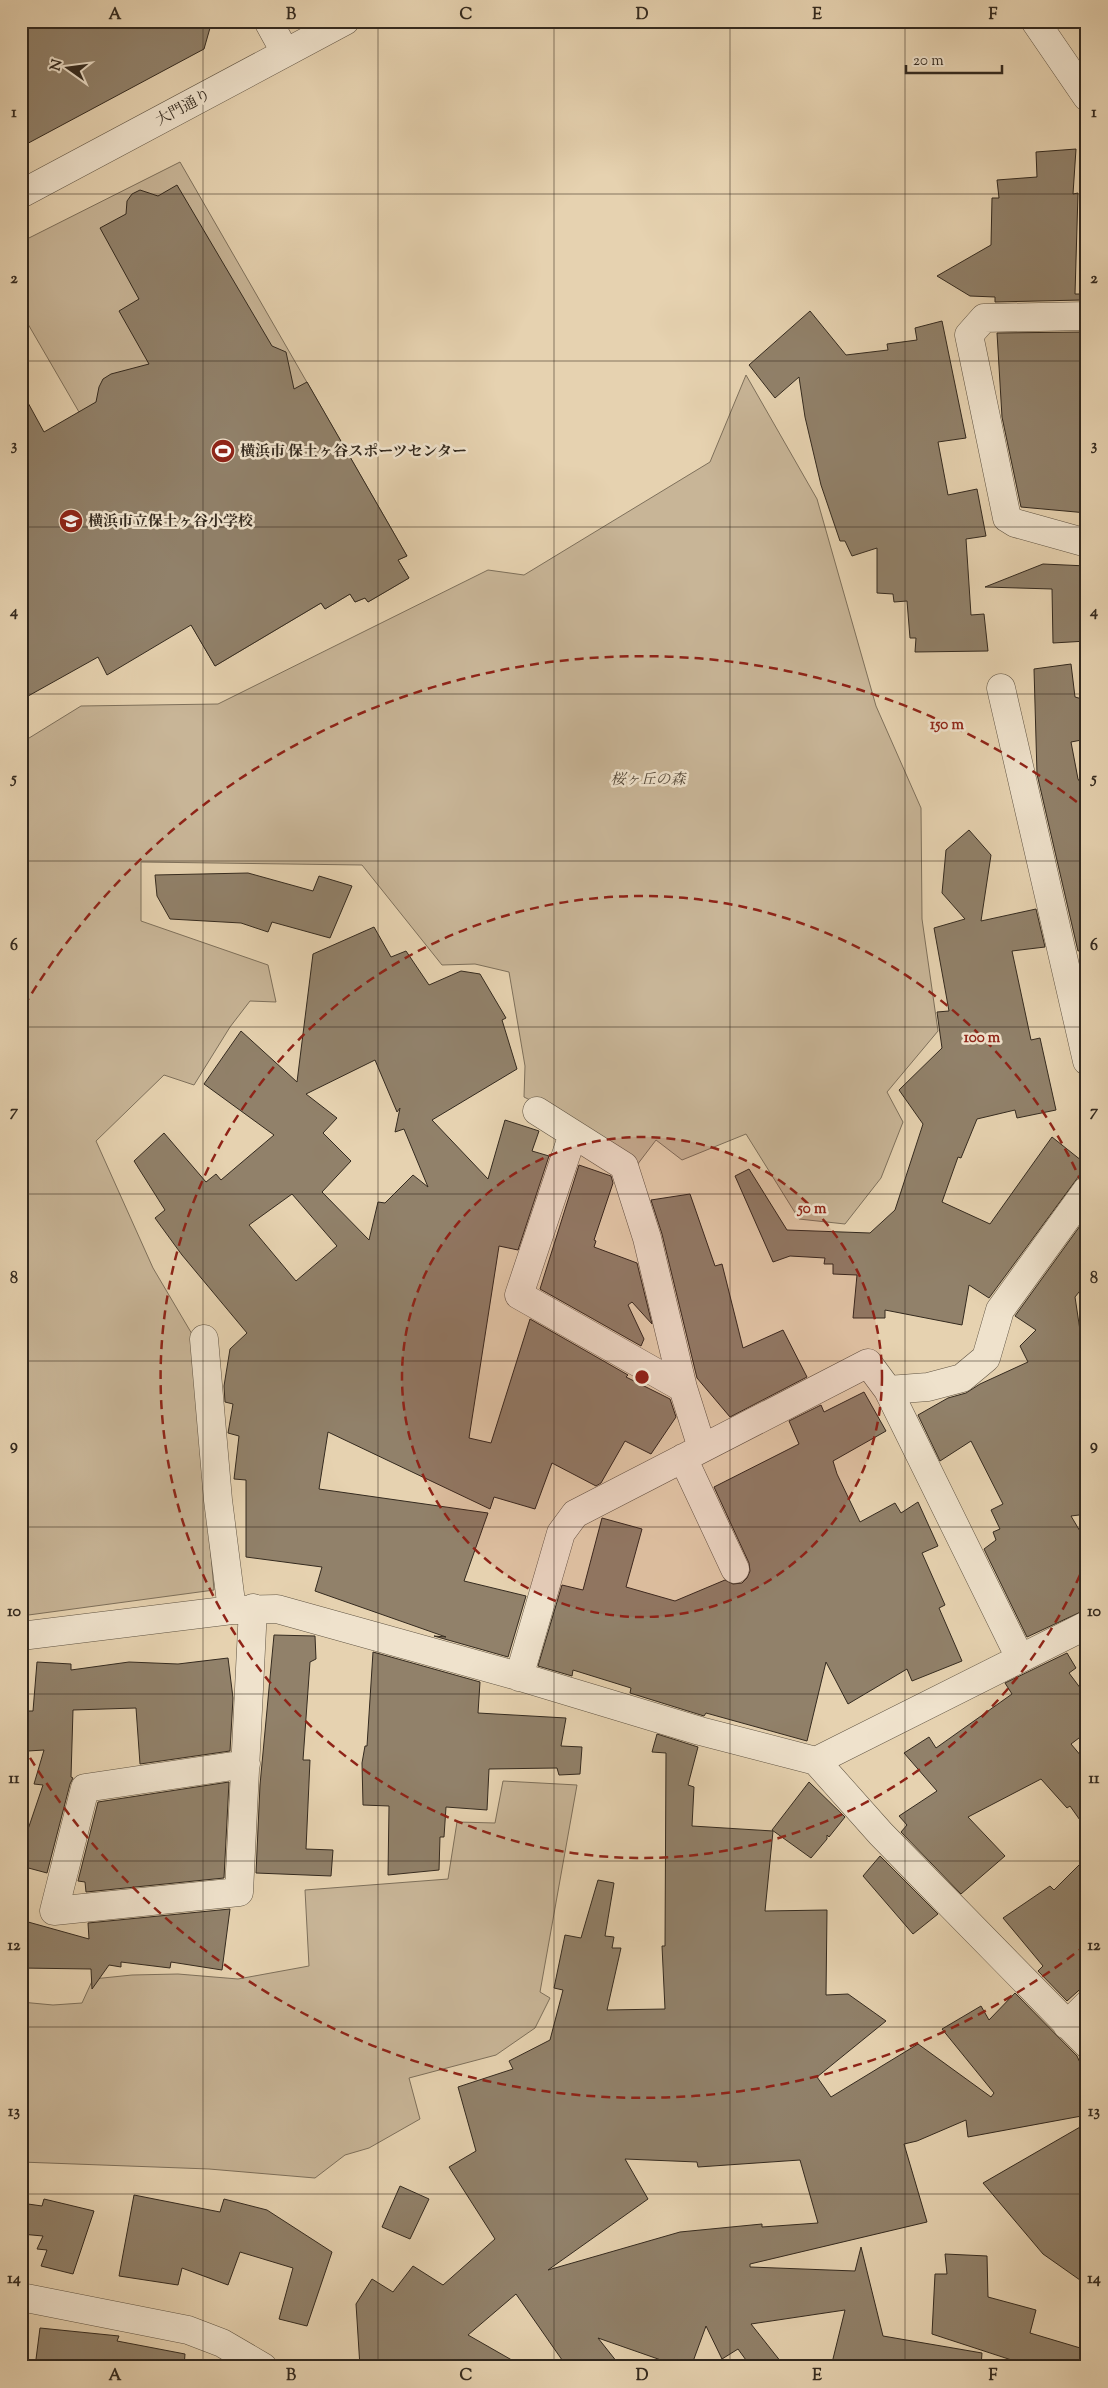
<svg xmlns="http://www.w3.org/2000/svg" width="1108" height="2388" font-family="'Sorts Mill Goudy','Noto Serif JP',serif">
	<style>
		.green { fill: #c8b597; stroke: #7e705b }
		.building { fill: #91816a; stroke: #342a1f; fill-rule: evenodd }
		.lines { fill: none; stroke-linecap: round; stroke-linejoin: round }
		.minor-casing { stroke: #605443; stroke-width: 29 }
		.minor { stroke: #efe2cc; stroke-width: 28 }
		.grid { fill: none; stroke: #342a1f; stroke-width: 1; stroke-opacity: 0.55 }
		.ring { fill: none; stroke: #8f2418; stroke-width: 2.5; stroke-dasharray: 9 6 }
		.labels { text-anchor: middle; stroke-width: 5; stroke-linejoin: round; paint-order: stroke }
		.street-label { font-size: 15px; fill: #342a1f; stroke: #efe2cc }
		.poi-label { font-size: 15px; font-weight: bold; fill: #342a1f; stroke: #efe2cc; text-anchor: start }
		.park-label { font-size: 15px; font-style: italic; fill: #524637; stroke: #efe2cc }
		.centre { fill: #8f2418; stroke: #efe2cc; stroke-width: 2.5 }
		.ring-label { font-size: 15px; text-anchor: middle; font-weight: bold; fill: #8f2418; stroke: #efe2cc; stroke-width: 5; stroke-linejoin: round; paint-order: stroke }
		.neatline { fill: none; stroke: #342a1f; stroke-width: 2 }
		.grid-label { font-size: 16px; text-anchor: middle; font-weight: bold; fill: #342a1f }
	</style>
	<rect width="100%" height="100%" fill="#e6d2b0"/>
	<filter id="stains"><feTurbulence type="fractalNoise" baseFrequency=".004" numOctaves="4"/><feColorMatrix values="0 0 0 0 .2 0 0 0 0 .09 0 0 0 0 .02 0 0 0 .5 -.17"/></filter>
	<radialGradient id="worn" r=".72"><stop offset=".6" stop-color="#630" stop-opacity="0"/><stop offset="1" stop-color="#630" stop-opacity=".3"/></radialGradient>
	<path class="green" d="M 180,162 L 407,556 L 398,560 L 409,578 L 368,602 L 365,598 L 355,602 L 350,594 L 325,609 L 321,603 L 215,666 L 115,493 L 79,412 L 21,312 L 21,242 Z
		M 746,375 L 817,499 L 876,706 L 921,808 L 922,919 L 938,1031 L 887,1092 L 903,1122 L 881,1178 L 845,1224 L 799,1219 L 746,1134 L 682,1160 L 656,1140 L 637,1165 L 546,1108 L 524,1097 L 525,1066 L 509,972 L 475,964 L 442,965 L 362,865 L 141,862 L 141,921 L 268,965 L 276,1002 L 250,1001 L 230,1027 L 194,1085 L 164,1075 L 96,1141 L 153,1268 L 192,1334 L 214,1590 L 21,1616 L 21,743 L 81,706 L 218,704 L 488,570 L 524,575 L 710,462 Z
		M 503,1781 L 577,1785 L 540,1992 L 550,1998 L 535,2028 L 496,2055 L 409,2078 L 420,2119 L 369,2148 L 345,2155 L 315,2178 L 209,2169 L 21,2162 L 21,2002 L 53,2005 L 82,2003 L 93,1979 L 132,1975 L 178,1974 L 238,1979 L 309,1966 L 305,1890 L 448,1879 L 457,1822 L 495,1823 Z"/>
	<path class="building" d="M 21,21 L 212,21 L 204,49 L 21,147 Z
		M 1076,149 L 1073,194 L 1078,193 L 1075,294 L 1082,294 L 1082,300 L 995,302 L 995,297 L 970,296 L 937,276 L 991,245 L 992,198 L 999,198 L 997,180 L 1037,177 L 1036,152 Z
		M 177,185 L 272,346 L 286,352 L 294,389 L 307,382 L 407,556 L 398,560 L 409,578 L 368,602 L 365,598 L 355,602 L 350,594 L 325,609 L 321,603 L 215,666 L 191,625 L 107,675 L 98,657 L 21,700 L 21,390 L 44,432 L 96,402 L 99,387 L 103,379 L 111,374 L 149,364 L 119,311 L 139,299 L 100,228 L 126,214 L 127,201 L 132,194 L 140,190 L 158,196 Z
		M 810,311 L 846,355 L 888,350 L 887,344 L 917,340 L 915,328 L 942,321 L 966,438 L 938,442 L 948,495 L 977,489 L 986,536 L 966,539 L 971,615 L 984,614 L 988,651 L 915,652 L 916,638 L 910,638 L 907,601 L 894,602 L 893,594 L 877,593 L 877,548 L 852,556 L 845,541 L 840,541 L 821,485 L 805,417 L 799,377 L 775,398 L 749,365 Z
		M 1083,332 L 1084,369 L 1087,369 L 1087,513 L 1021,507 L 1002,417 L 997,333 Z
		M 1043,564 L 1087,566 L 1087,641 L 1053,643 L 1052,589 L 985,587 Z
		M 1071,664 L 1075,697 L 1082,699 L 1081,708 L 1087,711 L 1087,739 L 1071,742 L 1078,779 L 1087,793 L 1087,949 L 1078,951 L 1037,774 L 1034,669 Z
		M 969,830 L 991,855 L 981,921 L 1036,909 L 1045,947 L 1012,951 L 1031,1040 L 1040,1038 L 1056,1110 L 1017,1118 L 1015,1110 L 977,1119 L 961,1158 L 958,1157 L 942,1202 L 990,1224 L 1052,1137 L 1087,1165 L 989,1298 L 969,1285 L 962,1325 L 885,1310 L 885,1318 L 853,1318 L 857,1275 L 833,1274 L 833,1264 L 824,1264 L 825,1258 L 790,1256 L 773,1262 L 735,1176 L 749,1169 L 787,1230 L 870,1233 L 895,1210 L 923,1124 L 899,1090 L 942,1048 L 937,1012 L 949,1011 L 934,928 L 965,919 L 942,893 L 946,850 Z
		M 248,873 L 313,891 L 319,876 L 352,886 L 330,938 L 272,922 L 268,932 L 241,923 L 170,919 L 157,896 L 155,875 Z
		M 374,927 L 391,957 L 406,951 L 429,985 L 461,971 L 480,974 L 506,1018 L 502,1020 L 517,1069 L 432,1120 L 488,1179 L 505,1120 L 539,1131 L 532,1151 L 549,1156 L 518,1250 L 499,1246 L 469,1438 L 491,1443 L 530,1319 L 628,1375 L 626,1377 L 670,1399 L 676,1417 L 651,1454 L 625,1441 L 601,1483 L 596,1486 L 552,1463 L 535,1509 L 494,1497 L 490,1509 L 328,1432 L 319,1489 L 488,1513 L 464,1581 L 526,1596 L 508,1657 L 434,1636 L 446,1637 L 315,1591 L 322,1567 L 246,1557 L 246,1480 L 234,1479 L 239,1436 L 228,1433 L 233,1404 L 225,1402 L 224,1386 L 230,1349 L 247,1333 L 182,1255 L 155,1218 L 165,1210 L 134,1161 L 164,1133 L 206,1182 L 216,1174 L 221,1180 L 274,1135 L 204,1084 L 241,1031 L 297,1082 L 313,954 ZM 375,1060 L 397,1112 L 400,1108 L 395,1132 L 404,1129 L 428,1187 L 413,1175 L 385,1203 L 378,1202 L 369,1240 L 322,1192 L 351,1161 L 323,1133 L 337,1118 L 306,1094 ZM 292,1194 L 337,1246 L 296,1281 L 249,1225 Z
		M 579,1165 L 611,1176 L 613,1183 L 594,1240 L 596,1241 L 594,1247 L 637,1263 L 652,1324 L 632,1302 L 628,1305 L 644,1339 L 641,1346 L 540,1289 Z
		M 690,1194 L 715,1266 L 722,1264 L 743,1348 L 783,1330 L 807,1377 L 730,1417 L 697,1378 L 662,1234 L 651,1200 Z
		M 1085,1219 L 1087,1282 L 1075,1297 L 1087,1377 L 1087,1514 L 1071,1516 L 1087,1543 L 1087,1609 L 1027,1637 L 984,1549 L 996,1540 L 993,1532 L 1000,1529 L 991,1510 L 1003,1504 L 971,1441 L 940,1461 L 918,1415 L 948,1398 L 966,1393 L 980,1384 L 1028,1362 L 1020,1346 L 1036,1330 L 1015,1316 Z
		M 864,1392 L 886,1431 L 833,1461 L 837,1474 L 860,1522 L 895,1503 L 901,1513 L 918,1502 L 938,1546 L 922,1553 L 945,1605 L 939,1608 L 962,1661 L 912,1681 L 907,1669 L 848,1704 L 826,1662 L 807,1741 L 706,1713 L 704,1716 L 630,1693 L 631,1688 L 573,1670 L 572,1676 L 538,1666 L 562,1585 L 583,1590 L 602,1518 L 642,1529 L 626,1587 L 675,1601 L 725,1580 L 733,1584 L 742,1583 L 747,1578 L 750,1571 L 749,1563 L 714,1487 L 799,1444 L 789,1421 L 821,1405 L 824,1412 Z
		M 274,1635 L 315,1636 L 316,1659 L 310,1662 L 303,1760 L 310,1760 L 306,1849 L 333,1850 L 331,1876 L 256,1873 L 260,1785 Z
		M 373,1652 L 480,1682 L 478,1713 L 566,1718 L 561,1746 L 582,1747 L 580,1774 L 559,1775 L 557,1768 L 489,1769 L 487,1810 L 446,1807 L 444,1837 L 440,1837 L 439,1870 L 388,1875 L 389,1806 L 363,1805 L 362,1763 L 365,1746 L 367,1746 Z
		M 1067,1653 L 1076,1668 L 1069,1673 L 1087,1697 L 1087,1732 L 1071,1744 L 1087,1763 L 1087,1830 L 1070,1806 L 1067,1808 L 1041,1779 L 968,1817 L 1005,1856 L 961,1894 L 901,1832 L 907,1825 L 899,1816 L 937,1791 L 904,1753 L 929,1737 L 936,1748 L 1012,1694 L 1005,1683 Z
		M 228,1658 L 233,1698 L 230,1751 L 140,1764 L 136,1708 L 73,1710 L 71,1777 L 73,1778 L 70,1784 L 47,1873 L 21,1866 L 21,1850 L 43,1785 L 34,1784 L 44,1750 L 28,1751 L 28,1711 L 33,1711 L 37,1662 L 71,1664 L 71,1670 L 129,1662 L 178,1664 Z
		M 657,1734 L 698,1747 L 688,1785 L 694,1787 L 692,1826 L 773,1831 L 765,1911 L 827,1910 L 826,1995 L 848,1994 L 886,2021 L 817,2077 L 831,2097 L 918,2044 L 991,2097 L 994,2093 L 942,2029 L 981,2006 L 989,2020 L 1015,1993 L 1077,2056 L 1087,2078 L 1087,2115 L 968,2137 L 966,2120 L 917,2141 L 904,2144 L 927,2222 L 750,2264 L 750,2267 L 855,2271 L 861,2247 L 883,2336 L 982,2353 L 981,2367 L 831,2367 L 845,2310 L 751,2324 L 785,2367 L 751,2367 L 738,2349 L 722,2359 L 706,2326 L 691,2367 L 681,2367 L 598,2338 L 621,2367 L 567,2367 L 516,2294 L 468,2335 L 524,2367 L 360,2367 L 356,2304 L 372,2279 L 393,2292 L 413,2266 L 443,2285 L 495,2239 L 449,2167 L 476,2151 L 458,2087 L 513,2069 L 509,2061 L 550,2040 L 563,1990 L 554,1988 L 565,1935 L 581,1938 L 598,1880 L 614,1883 L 605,1936 L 614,1937 L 612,1948 L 621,1948 L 607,2010 L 665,2009 L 662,1946 L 665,1946 L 666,1753 L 652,1752 ZM 625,2159 L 697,2162 L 698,2167 L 800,2160 L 818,2223 L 762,2227 L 762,2224 L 680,2232 L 548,2270 L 648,2199 Z
		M 229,1782 L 224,1878 L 86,1892 L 85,1882 L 78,1881 L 98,1802 Z
		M 809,1782 L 845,1817 L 829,1837 L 827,1835 L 827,1839 L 811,1858 L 772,1830 Z
		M 880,1856 L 938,1914 L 913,1934 L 863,1876 Z
		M 1087,1857 L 1087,1983 L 1067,2001 L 1038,1971 L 1043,1966 L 1003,1918 L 1050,1886 L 1054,1890 Z
		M 230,1909 L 222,1970 L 171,1962 L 170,1968 L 121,1962 L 121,1967 L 109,1965 L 92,1989 L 91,1969 L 21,1968 L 21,1920 L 89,1939 L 88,1923 Z
		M 1087,2123 L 1087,2285 L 1043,2254 L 983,2183 Z
		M 400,2186 L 429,2199 L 410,2239 L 382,2227 Z
		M 134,2195 L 220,2212 L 224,2199 L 267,2210 L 332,2252 L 307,2326 L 279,2319 L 293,2268 L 240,2252 L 228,2285 L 182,2268 L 178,2285 L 119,2276 Z
		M 44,2199 L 94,2211 L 73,2274 L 41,2266 L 47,2250 L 37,2249 L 43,2236 L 21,2234 L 21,2203 L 42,2206 Z
		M 945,2254 L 987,2256 L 988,2297 L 1036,2310 L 1030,2333 L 1087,2350 L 1087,2367 L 1033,2367 L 932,2334 L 935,2274 L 947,2274 Z
		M 40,2328 L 119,2336 L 117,2341 L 185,2354 L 184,2367 L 35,2367 Z"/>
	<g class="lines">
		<g class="minor-casing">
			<path id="minor" d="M 268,21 L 285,52
				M 1035,21 L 1087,97
				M 21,194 L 345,21
				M 1087,316 L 984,318 L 969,335 L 1007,518 L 1015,523 L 1087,543
				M 1001,688 L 1087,1061
				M 537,1111 L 624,1166 L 647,1238 L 683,1388 L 702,1448
				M 573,1134 L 519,1295 L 683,1388
				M 204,1339 L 218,1500 L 232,1610
				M 888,1390 L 928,1387 L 962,1378 L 986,1358 L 1000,1310 L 1087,1190
				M 683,1458 L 735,1569
				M 21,1636 L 232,1610 L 277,1609 L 514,1675 L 700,1731 L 816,1761 L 881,1834 L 1087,2044
				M 519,1677 L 561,1533 L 575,1514 L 868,1363 L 888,1390 L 1020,1658
				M 816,1761 L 1087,1625
				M 246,1764 L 85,1788 L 54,1911 L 239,1892 L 253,1608
				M 1067,2025 L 1087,2005
				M 21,2297 L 188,2330 L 222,2343 L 263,2367"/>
		</g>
		<use href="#minor" class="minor"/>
	</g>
	<path class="grid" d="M 203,21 L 203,2367M 378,21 L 378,2367M 554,21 L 554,2367M 730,21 L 730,2367M 905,21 L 905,2367M 21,194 L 1087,194M 21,361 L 1087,361M 21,527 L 1087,527M 21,694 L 1087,694M 21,861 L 1087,861M 21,1027 L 1087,1027M 21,1194 L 1087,1194M 21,1361 L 1087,1361M 21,1527 L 1087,1527M 21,1694 L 1087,1694M 21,1861 L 1087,1861M 21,2027 L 1087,2027M 21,2194 L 1087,2194"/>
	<circle cx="642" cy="1377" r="240" fill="#8f2418" fill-opacity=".12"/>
	<g class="ring">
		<circle cx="642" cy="1377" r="240"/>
		<path d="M1086 1561A481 481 0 1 1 1086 1193"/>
		<path d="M1086 1945A721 721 0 0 1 24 1748M24 1006A721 721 0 0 1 1086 809"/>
	</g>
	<defs>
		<g id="stadium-disc" transform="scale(1.25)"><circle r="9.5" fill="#8f2418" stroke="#efe2cc"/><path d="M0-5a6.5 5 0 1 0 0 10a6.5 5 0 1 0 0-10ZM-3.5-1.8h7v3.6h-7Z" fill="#fff"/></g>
		<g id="school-disc" transform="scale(1.25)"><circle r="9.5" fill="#8f2418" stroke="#efe2cc"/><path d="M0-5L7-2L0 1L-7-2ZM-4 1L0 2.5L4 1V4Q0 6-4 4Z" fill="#fff"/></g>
	</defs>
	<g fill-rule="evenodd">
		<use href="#stadium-disc" x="223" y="451"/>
		<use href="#school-disc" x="71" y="521"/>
	</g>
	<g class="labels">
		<g class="street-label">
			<text transform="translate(183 107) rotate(-28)" y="5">大門通り</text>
		</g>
		<g class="poi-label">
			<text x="240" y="456">横浜市 保土ヶ谷スポーツセンター</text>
			<text x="88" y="526">横浜市立保土ヶ谷小学校</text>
		</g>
		<g class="park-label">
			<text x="648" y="784">桜ヶ丘の森</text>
		</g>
	</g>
	<circle cx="642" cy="1377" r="8" class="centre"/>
	<g class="ring-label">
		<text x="947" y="729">150 m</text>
		<text x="982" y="1042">100 m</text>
		<text x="812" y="1213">50 m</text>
	</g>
	<rect width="1108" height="2388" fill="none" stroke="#e6d2b0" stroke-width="55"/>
	<g transform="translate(68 68) rotate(284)" stroke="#efe2cc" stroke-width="4" paint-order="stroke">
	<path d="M0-4L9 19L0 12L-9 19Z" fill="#342a1f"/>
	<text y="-8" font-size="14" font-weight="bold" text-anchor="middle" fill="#342a1f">N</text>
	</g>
	<path d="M906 65v8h96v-8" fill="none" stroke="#342a1f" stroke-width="2.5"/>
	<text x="913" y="65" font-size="15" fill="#342a1f" stroke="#efe2cc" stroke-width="4" paint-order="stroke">20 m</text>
	<rect x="28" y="28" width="1052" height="2332" class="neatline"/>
	<g class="grid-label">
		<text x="115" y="19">A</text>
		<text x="291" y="19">B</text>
		<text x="466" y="19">C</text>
		<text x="642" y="19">D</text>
		<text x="817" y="19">E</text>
		<text x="993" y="19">F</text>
		<text x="14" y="117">1</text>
		<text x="1094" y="117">1</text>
		<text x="14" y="283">2</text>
		<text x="1094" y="283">2</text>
		<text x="14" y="450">3</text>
		<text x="1094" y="450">3</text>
		<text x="14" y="616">4</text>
		<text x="1094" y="616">4</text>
		<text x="14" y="783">5</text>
		<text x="1094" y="783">5</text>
		<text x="14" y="950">6</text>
		<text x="1094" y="950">6</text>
		<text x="14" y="1116">7</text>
		<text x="1094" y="1116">7</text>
		<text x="14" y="1283">8</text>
		<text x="1094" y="1283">8</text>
		<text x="14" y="1450">9</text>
		<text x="1094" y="1450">9</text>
		<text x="14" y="1616">10</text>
		<text x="1094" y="1616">10</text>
		<text x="14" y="1783">11</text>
		<text x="1094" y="1783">11</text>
		<text x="14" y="1950">12</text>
		<text x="1094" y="1950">12</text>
		<text x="14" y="2116">13</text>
		<text x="1094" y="2116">13</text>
		<text x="14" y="2283">14</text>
		<text x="1094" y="2283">14</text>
		<text x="115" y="2380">A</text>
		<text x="291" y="2380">B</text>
		<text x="466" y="2380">C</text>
		<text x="642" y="2380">D</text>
		<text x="817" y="2380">E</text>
		<text x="993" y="2380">F</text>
	</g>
	<rect width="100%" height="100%" filter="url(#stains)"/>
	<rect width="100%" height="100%" fill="url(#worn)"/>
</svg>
